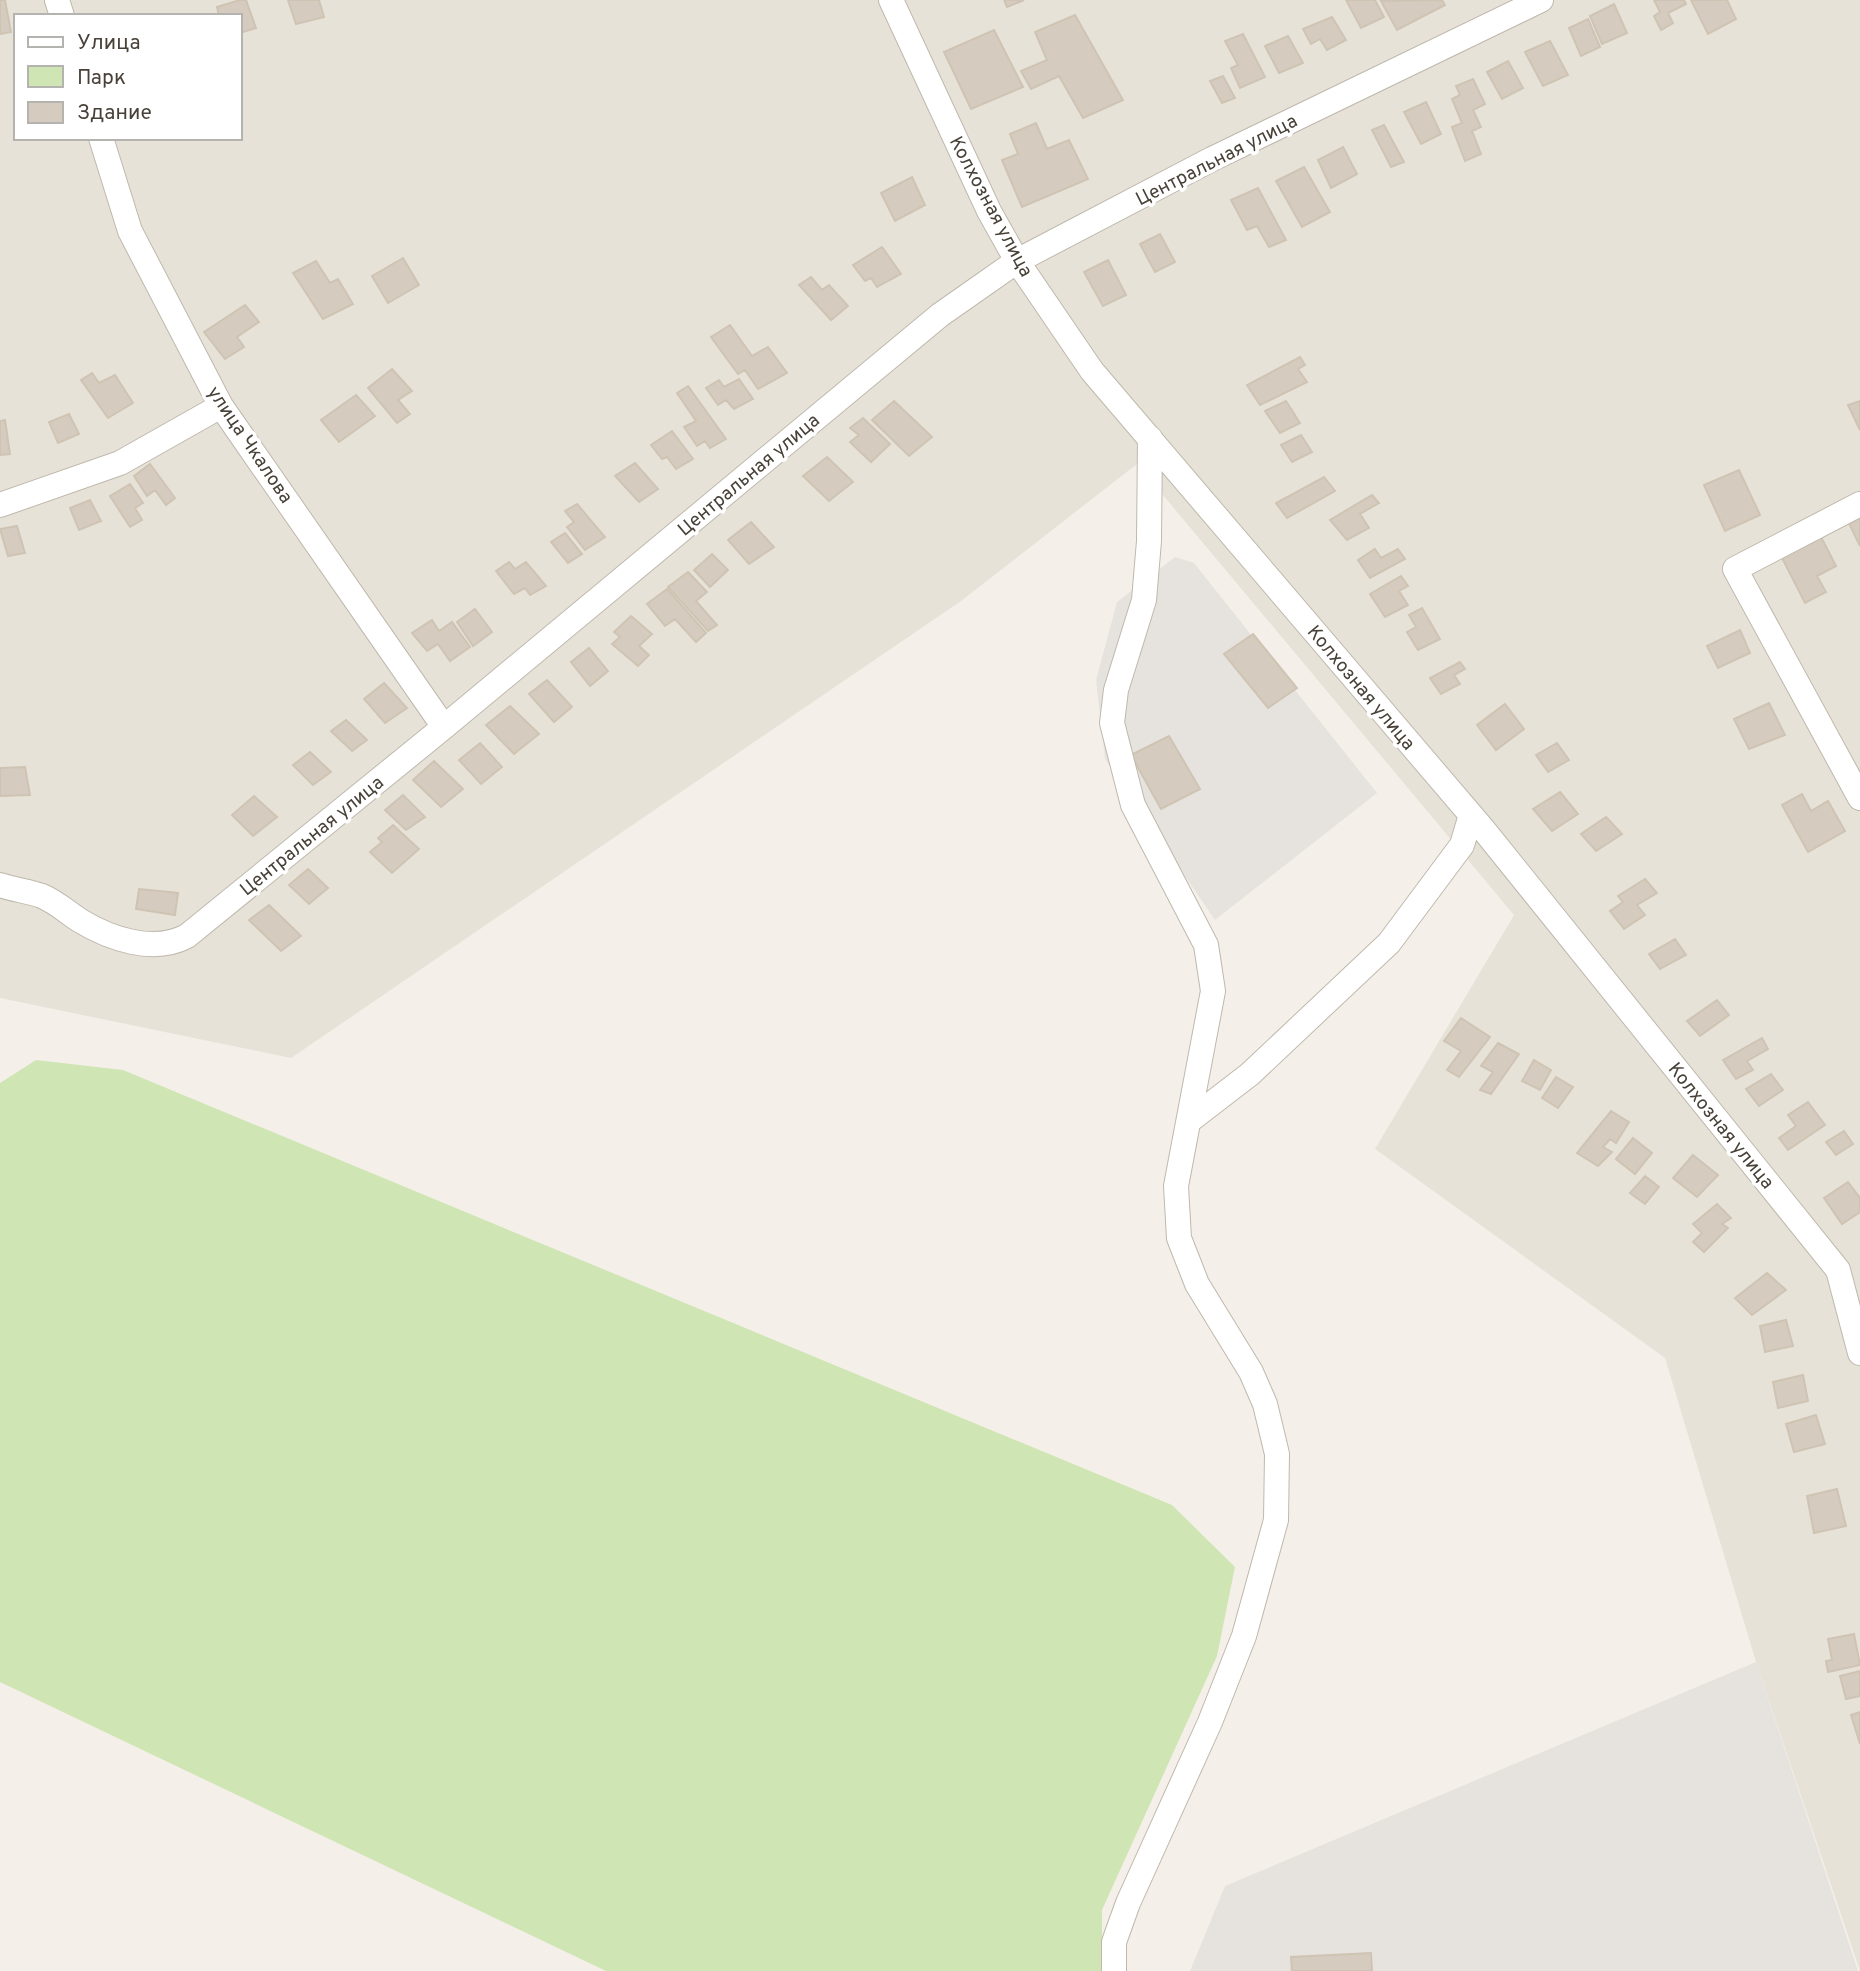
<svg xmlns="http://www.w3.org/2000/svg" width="1860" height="1971" font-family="Overpass,sans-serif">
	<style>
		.residential { fill: #e7e2d8; fill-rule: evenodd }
		.industrial { fill: #e6e2de }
		.green { fill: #cfe5b4 }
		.building { fill: #d5ccbf; stroke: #cfc4b3; stroke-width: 2 }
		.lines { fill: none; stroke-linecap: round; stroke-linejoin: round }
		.minor-casing { stroke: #bfb8ac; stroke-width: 26 }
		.minor { stroke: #fff; stroke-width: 24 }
		.labels { text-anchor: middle; stroke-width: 7; stroke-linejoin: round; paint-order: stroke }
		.street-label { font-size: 19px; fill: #474138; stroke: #fff }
	</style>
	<rect width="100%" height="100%" fill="#f4f0e9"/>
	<path class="residential" d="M 0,0 L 1860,0 L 1860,1971 L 1756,1662 L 1665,1358 L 1375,1149 L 1514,915 L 1137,464 L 961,601 L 291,1058 L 0,998 ZM 16,16 L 240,16 L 240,138 L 16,138 Z"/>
	<path class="industrial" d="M 1175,557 L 1194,563 L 1377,793 L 1215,920 L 1105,759 L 1096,680 L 1117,602 Z
		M 1756,1662 L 1858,1971 L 1190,1971 L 1225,1886 Z"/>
	<path class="green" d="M 36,1060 L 123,1070 L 1172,1505 L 1235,1567 L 1217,1656 L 1102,1910 L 1102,1971 L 606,1971 L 0,1682 L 0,1083 Z"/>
	<path class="building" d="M 0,0 L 5,0 L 11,32 L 0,34 Z
		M 240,0 L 246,0 L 256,28 L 240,33 L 240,16 L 219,16 L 217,7 Z
		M 288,0 L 319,0 L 324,17 L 296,24 Z
		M 1004,0 L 1024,0 L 1007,7 Z
		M 1346,0 L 1375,0 L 1384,17 L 1361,28 Z
		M 1442,0 L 1445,5 L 1397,30 L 1381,1 Z
		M 1654,0 L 1684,0 L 1686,4 L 1668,13 L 1673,23 L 1661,30 L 1654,16 L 1660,12 Z
		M 1691,0 L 1727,0 L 1736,19 L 1708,34 Z
		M 1614,4 L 1627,33 L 1602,44 L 1590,16 Z
		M 1075,15 L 1123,100 L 1083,118 L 1059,76 L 1031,89 L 1021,71 L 1047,60 L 1035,32 Z
		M 1332,17 L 1346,40 L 1327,50 L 1320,39 L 1311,44 L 1303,29 Z
		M 1588,19 L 1600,47 L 1581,56 L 1569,28 Z
		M 994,30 L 1023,87 L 971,109 L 944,52 Z
		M 1243,34 L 1265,77 L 1240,88 L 1231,68 L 1238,65 L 1225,41 Z
		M 1288,36 L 1303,63 L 1279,73 L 1265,46 Z
		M 1550,41 L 1568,75 L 1543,86 L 1525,52 Z
		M 1508,61 L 1523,88 L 1502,99 L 1487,72 Z
		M 1223,76 L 1235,98 L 1222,103 L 1210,81 Z
		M 1473,79 L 1485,104 L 1473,110 L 1481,127 L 1472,131 L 1481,154 L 1465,161 L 1452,127 L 1462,123 L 1452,99 L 1460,95 L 1456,86 Z
		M 1426,102 L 1441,134 L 1421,144 L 1404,112 Z
		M 1036,123 L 1047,149 L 1069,140 L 1088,179 L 1022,207 L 1002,160 L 1018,154 L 1010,134 Z
		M 1384,125 L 1404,162 L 1391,167 L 1372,130 Z
		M 1343,147 L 1357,174 L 1331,188 L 1318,160 Z
		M 1304,167 L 1330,212 L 1302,227 L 1276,181 Z
		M 912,177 L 925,205 L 895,221 L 881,193 Z
		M 1258,188 L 1286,240 L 1269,247 L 1257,226 L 1247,230 L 1231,200 Z
		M 1160,234 L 1175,262 L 1155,272 L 1140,244 Z
		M 882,247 L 901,274 L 877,287 L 871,278 L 865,281 L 853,265 Z
		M 403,258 L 419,285 L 388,303 L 372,276 Z
		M 1108,260 L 1126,295 L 1103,306 L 1084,272 Z
		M 316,261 L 330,283 L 338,279 L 353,304 L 323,319 L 293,273 Z
		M 811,277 L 822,290 L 829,285 L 848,306 L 831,320 L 799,285 Z
		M 245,305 L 259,322 L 237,337 L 244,347 L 225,359 L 204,332 Z
		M 730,325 L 752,356 L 768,347 L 787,373 L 758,389 L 745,370 L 738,374 L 711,337 Z
		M 1300,357 L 1305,365 L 1298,369 L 1307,382 L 1260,405 L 1247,385 Z
		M 392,369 L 412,391 L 398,400 L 410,414 L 397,423 L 368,388 Z
		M 92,373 L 99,383 L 115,375 L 133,403 L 108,418 L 81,380 Z
		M 739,379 L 753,399 L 734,409 L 726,400 L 718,405 L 706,388 L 719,380 L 724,387 Z
		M 688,386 L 726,439 L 710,448 L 705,441 L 697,446 L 684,427 L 696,421 L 677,393 Z
		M 356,395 L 375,416 L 339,442 L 321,420 Z
		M 894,401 L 932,437 L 909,456 L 872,420 Z
		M 1286,401 L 1300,423 L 1280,433 L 1265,411 Z
		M 1860,401 L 1860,430 L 1848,405 Z
		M 69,414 L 79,434 L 58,443 L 49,422 Z
		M 863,418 L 890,444 L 871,462 L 850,442 L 859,435 L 850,428 Z
		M 5,420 L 10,454 L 0,455 L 0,421 Z
		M 672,431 L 693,459 L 676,469 L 667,457 L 662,459 L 651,445 Z
		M 1301,435 L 1312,452 L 1292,462 L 1281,445 Z
		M 827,457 L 853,482 L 829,501 L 803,476 Z
		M 635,463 L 658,489 L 639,502 L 615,476 Z
		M 150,464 L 175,498 L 166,505 L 155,490 L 147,496 L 134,476 Z
		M 1739,470 L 1760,515 L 1725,531 L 1704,485 Z
		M 1324,477 L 1335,491 L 1287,518 L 1276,503 Z
		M 130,484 L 143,503 L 135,508 L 142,520 L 130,527 L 110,496 Z
		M 1372,495 L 1379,503 L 1360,514 L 1369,528 L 1347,540 L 1330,520 Z
		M 90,500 L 101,521 L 79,530 L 70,508 Z
		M 577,504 L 605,537 L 585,550 L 567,527 L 574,522 L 565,511 Z
		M 1860,511 L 1860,546 L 1846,517 Z
		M 751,522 L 774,547 L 749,564 L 728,540 Z
		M 17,526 L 25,553 L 8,556 L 0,529 Z
		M 1818,531 L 1836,566 L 1817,576 L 1826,592 L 1805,603 L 1779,552 Z
		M 565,533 L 582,554 L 568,563 L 551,542 Z
		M 1375,549 L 1381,558 L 1398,549 L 1405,559 L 1370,578 L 1358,560 Z
		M 712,554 L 728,570 L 710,587 L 694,570 Z
		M 509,562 L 515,569 L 526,562 L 546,586 L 530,595 L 525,588 L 514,594 L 496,571 Z
		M 688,572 L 707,592 L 696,601 L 717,625 L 708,631 L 668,587 Z
		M 1401,576 L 1408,586 L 1399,591 L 1408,605 L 1385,617 L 1370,594 Z
		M 667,589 L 706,633 L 696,642 L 675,619 L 665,626 L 647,604 Z
		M 1422,608 L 1440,639 L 1418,650 L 1407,632 L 1416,627 L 1409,615 Z
		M 475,609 L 492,632 L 473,646 L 457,622 Z
		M 631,616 L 652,634 L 639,646 L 649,655 L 638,666 L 612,644 L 620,637 L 614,632 Z
		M 432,620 L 439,631 L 452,622 L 470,647 L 450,661 L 438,644 L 427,651 L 412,633 Z
		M 1740,630 L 1750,653 L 1718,668 L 1707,646 Z
		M 1253,634 L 1297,688 L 1268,708 L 1224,654 Z
		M 589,648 L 608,671 L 590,686 L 571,662 Z
		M 1460,662 L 1465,669 L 1454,675 L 1460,684 L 1441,694 L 1430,678 Z
		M 547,680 L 572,707 L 554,722 L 529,694 Z
		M 384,683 L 407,708 L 385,723 L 364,699 Z
		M 1769,703 L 1785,735 L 1749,749 L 1734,719 Z
		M 1505,704 L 1524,729 L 1496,750 L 1477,725 Z
		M 510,706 L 539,734 L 514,754 L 486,725 Z
		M 346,720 L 367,740 L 352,751 L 331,731 Z
		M 1169,736 L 1200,789 L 1161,809 L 1131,755 Z
		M 480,743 L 502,767 L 481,784 L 459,760 Z
		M 1557,743 L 1569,760 L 1548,772 L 1536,755 Z
		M 310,752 L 331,772 L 313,785 L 293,765 Z
		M 434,761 L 463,789 L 441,807 L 413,780 Z
		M 25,767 L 30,795 L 0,796 L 0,768 Z
		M 1560,792 L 1578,814 L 1552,831 L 1533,809 Z
		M 1802,794 L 1811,811 L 1828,801 L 1845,831 L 1808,852 L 1782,805 Z
		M 403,795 L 425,817 L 406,830 L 385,810 Z
		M 254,796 L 277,817 L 253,836 L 232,815 Z
		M 1606,817 L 1622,834 L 1596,851 L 1581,834 Z
		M 393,825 L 419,849 L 392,873 L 370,852 L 382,842 L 378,838 Z
		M 308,869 L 328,888 L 309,904 L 289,885 Z
		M 1645,879 L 1657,893 L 1637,905 L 1645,915 L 1624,929 L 1610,911 L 1623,902 L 1618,896 Z
		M 139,889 L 178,893 L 175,915 L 136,909 Z
		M 269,905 L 301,936 L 281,951 L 249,920 Z
		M 1675,939 L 1686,955 L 1660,969 L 1649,954 Z
		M 1717,1000 L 1729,1015 L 1700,1036 L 1687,1021 Z
		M 1461,1018 L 1490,1037 L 1459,1077 L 1447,1070 L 1461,1051 L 1444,1041 Z
		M 1762,1038 L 1768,1049 L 1747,1061 L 1753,1070 L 1736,1079 L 1723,1060 Z
		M 1498,1043 L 1519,1054 L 1491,1094 L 1480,1090 L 1493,1072 L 1481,1066 Z
		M 1534,1060 L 1551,1070 L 1540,1090 L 1522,1081 Z
		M 1771,1074 L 1783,1090 L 1759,1106 L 1746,1089 Z
		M 1556,1077 L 1573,1087 L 1558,1108 L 1542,1098 Z
		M 1808,1102 L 1825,1125 L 1788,1150 L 1779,1138 L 1796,1126 L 1788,1115 Z
		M 1611,1111 L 1629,1122 L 1616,1143 L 1610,1139 L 1603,1147 L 1612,1152 L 1598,1166 L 1577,1153 Z
		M 1844,1131 L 1853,1144 L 1836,1155 L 1826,1142 Z
		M 1633,1138 L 1652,1153 L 1635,1174 L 1616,1159 Z
		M 1693,1155 L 1718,1175 L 1697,1197 L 1673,1178 Z
		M 1645,1176 L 1659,1187 L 1645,1204 L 1630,1193 Z
		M 1848,1182 L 1860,1198 L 1860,1212 L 1842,1224 L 1824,1198 Z
		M 1717,1204 L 1731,1218 L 1722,1224 L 1728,1228 L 1704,1252 L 1693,1242 L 1702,1233 L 1693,1224 Z
		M 1767,1273 L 1786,1290 L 1752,1315 L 1735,1298 Z
		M 1786,1320 L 1793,1346 L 1765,1352 L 1760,1326 Z
		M 1803,1375 L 1808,1401 L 1778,1408 L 1773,1382 Z
		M 1816,1415 L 1825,1444 L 1794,1452 L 1786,1424 Z
		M 1837,1489 L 1846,1526 L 1814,1533 L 1807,1496 Z
		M 1854,1634 L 1860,1665 L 1828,1672 L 1826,1661 L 1832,1660 L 1828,1639 Z
		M 1860,1671 L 1860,1696 L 1846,1699 L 1840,1676 Z
		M 1860,1712 L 1860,1744 L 1851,1715 Z
		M 1371,1953 L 1372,1971 L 1292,1971 L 1291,1957 Z"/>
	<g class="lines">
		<g class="minor-casing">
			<path id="minor" d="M 57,0 L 62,16
				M 891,0 L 989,211 L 1017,261 L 1092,371 L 1483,829 L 1838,1270 L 1860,1353
				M 101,138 L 130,231 L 221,406 L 444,727
				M 1860,504 L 1735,569 L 1860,798
				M 0,505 L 120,463 L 221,406
				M 0,885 C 14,890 29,891 42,896 C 56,902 67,912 79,920 C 110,939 154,954 187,936 L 444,727 L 940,315 L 1017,261 L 1212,159 L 1541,0
				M 1189,1121 L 1250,1074 L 1389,943 L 1462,845 L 1471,815
				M 1114,1971 L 1114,1942 L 1128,1903 L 1210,1722 L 1244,1636 L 1276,1520 L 1277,1454 L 1265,1404 L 1251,1372 L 1197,1284 L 1179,1238 L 1176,1186 L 1213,991 L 1206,945 L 1133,805 L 1112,723 L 1116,690 L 1144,600 L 1149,541 L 1150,438"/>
		</g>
		<use href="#minor" class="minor"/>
	</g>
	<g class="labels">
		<g class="street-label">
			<text transform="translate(1216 159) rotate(-27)" y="7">Центральная улица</text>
			<text transform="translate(992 206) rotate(62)" y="7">Колхозная улица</text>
			<text transform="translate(251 444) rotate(56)" y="7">улица Чкалова</text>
			<text transform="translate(748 474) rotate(-40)" y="7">Центральная улица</text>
			<text transform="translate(1362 687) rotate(50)" y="7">Колхозная улица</text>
			<text transform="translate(311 835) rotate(-39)" y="7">Центральная улица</text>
			<text transform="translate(1722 1125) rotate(51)" y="7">Колхозная улица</text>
		</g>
	</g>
	<rect x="14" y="14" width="228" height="126" fill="#ffffff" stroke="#b5b3af" stroke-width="2"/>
	<rect x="28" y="37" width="35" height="10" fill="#ffffff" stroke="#b5b3af" stroke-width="2"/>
	<text x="77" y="49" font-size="21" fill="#474138">Улица</text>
	<rect x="28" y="66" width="35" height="21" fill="#cfe5b4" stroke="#b5b3af" stroke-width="2"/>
	<text x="77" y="84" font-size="21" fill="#474138">Парк</text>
	<rect x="28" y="102" width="35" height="21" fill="#d5ccbf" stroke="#b5b3af" stroke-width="2"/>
	<text x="77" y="119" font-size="21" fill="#474138">Здание</text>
</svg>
